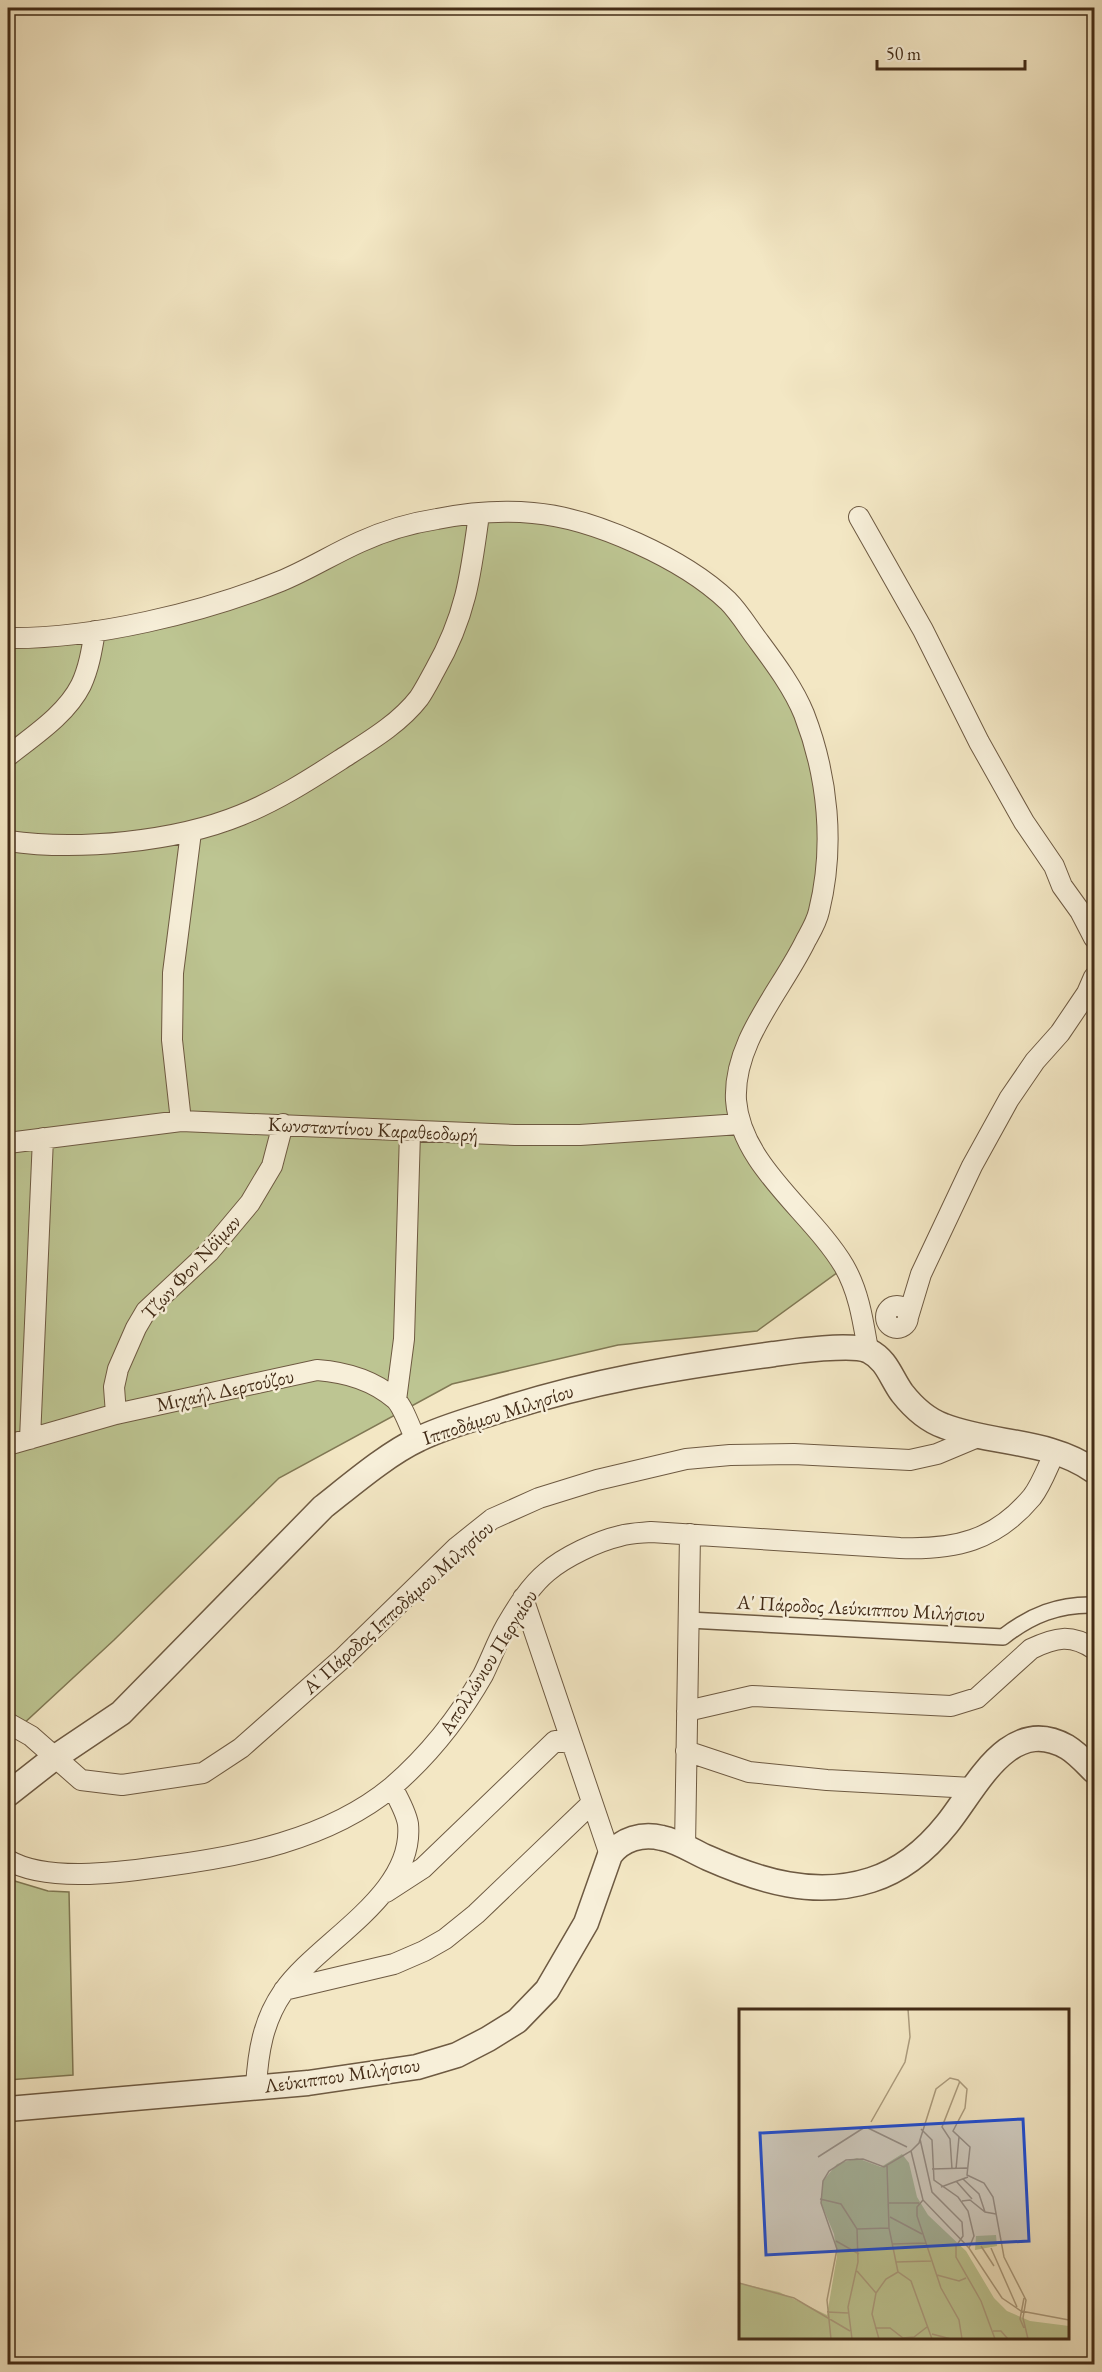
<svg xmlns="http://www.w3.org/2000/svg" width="1102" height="2372" font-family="'EB Garamond',serif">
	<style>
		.green { fill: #bdc592; stroke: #807854; stroke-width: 1.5 }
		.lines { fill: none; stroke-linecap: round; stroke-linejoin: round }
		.pedestrian-casing { stroke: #6e5a42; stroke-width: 18 }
		.minor-casing { stroke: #6e5a42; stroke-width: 22 }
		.tertiary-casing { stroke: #6e5a42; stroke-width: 27 }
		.pedestrian { stroke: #f7efd9; stroke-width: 15 }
		.minor { stroke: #f7efd9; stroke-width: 20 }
		.tertiary { stroke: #f7efd9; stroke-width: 24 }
		.labels { text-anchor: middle; stroke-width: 5; stroke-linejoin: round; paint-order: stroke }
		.street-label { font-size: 20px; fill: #422b16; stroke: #f7efd9 }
		.inset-road { fill: none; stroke: #ac9c7e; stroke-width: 1.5 }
		.view { fill: #1d4ed8; fill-opacity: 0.15; stroke: #1d4ed8; stroke-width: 3 }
		.inset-edge { fill: none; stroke: #422b16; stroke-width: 3 }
	</style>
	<rect width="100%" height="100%" fill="#f3e7c4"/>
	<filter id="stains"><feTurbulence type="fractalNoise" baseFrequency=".00333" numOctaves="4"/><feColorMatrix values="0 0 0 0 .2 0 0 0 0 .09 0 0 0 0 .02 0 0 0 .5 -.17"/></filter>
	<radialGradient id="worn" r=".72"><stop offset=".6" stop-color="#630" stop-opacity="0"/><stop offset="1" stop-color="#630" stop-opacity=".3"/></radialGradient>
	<path class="green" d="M 534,513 L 685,568 L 762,645 L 819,766 L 818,915 L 750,1040 L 740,1124 L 845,1267 L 757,1331 L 618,1345 L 452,1384 L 279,1478 L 114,1640 L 8,1738 L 8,638 L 153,620 L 363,540 Z
		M 8,1879 L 48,1891 L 69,1892 L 73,2075 L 8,2080 Z"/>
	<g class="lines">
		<g class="pedestrian-casing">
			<path id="pedestrian" d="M 689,1620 L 1003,1637 C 1031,1615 1059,1604 1094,1605"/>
		</g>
		<g class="minor-casing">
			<path id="minor" d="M 859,517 L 923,630 L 979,742 L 1024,822 L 1054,866 L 1062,886 L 1080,911 L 1094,938
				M 8,638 C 93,639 202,613 281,581 C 308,570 333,554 360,542 C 384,531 411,523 437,519 C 467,513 502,510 533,513 C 594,518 684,559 728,601 C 739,612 748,627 757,639 C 774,662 793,687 804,714 C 828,776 835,846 819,911 C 817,921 811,931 806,940 C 782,990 733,1041 736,1100 C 741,1166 812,1212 844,1266 C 859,1292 863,1321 868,1350
				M 8,756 C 33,736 66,715 81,685 C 89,668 92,649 95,631
				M 8,841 C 78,851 175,842 241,815 C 276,801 309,780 340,760 C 368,742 399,724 419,698 C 425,689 430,679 435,670 C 466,616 471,574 479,514
				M 181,1121 L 172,1040 L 173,973 L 191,832
				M 8,1143 L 181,1121 L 515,1135 L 580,1135 L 740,1124
				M886 1317a11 11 0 1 1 22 0a11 11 0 1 1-22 0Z
				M 908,1317 L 921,1274 L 972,1166 L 1009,1099 L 1035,1061 L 1060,1033 L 1087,993 L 1094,977
				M 396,1400 L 404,1339 L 410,1132
				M 116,1414 L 114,1387 L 118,1369 L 136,1328 L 146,1311 L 209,1252 L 250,1203 L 272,1166 L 283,1124
				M 30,1439 L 43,1138
				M 8,1445 L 116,1414 L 317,1370 C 344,1372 373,1380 395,1399 C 403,1406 411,1430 416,1440
				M 523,1598 L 610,1855
				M 687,1711 L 752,1696 L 951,1706 L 977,1698 L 1031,1649 C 1056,1637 1071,1634 1094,1649
				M 8,1723 L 31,1736 L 81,1780 L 122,1785 L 203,1773 L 241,1748 L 344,1657 L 457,1547 L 492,1519 L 539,1498 L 597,1480 L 686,1459 L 730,1455 L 794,1454 L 910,1460 L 937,1454 L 980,1436
				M 686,1751 L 749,1772 L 827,1780 L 972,1788
				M 685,1848 L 690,1534
				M 8,1860 C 45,1882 117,1873 159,1867 C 239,1857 328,1840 392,1787 C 429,1755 459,1717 483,1675 C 491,1659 497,1642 506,1626 C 517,1607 530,1586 547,1572 C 564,1557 598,1541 620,1536 C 630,1533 641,1533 651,1532 L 900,1548 C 955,1550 995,1541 1032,1497 C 1042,1484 1048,1466 1055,1452
				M 386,1892 L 423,1868 L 555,1741 L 572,1743
				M 284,1990 L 394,1964 L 424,1951 L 445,1939 L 476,1914 L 592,1803
				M 256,2087 C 258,2052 263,2021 283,1992 C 318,1941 415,1896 408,1824 C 406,1812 398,1798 392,1787"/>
		</g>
		<g class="tertiary-casing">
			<path id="tertiary" d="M 8,1794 L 54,1758 L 121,1713 L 323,1507 C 351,1485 387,1454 419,1439 C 443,1427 470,1420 495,1412 C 590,1381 677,1367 774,1354 C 793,1351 854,1343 869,1351 C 887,1360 891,1378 902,1393 C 913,1407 927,1420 944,1426 C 993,1445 1049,1439 1094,1471
				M 8,2109 L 308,2083 L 417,2067 L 457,2055 L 488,2039 L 517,2021 L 547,1990 L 586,1923 L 610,1855 C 622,1839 642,1833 662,1838 C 678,1841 694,1852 708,1858 C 760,1881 815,1898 871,1880 C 903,1870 927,1849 947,1824 C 976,1788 1009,1714 1067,1747 C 1077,1753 1086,1763 1094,1771"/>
		</g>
		<use href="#pedestrian" class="pedestrian"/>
		<use href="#minor" class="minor"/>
		<use href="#tertiary" class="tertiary"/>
	</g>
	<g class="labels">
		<g class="street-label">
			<text transform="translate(373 1129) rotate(3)" y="7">Κωνσταντίνου Καραθεοδωρή</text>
			<text transform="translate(191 1267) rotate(-47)" y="7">Τζων Φον Νόϊμαν</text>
			<text transform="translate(225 1390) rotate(-12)" y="7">Μιχαήλ Δερτούζου</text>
			<text transform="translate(498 1414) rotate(-18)" y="7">Ιπποδάμου Μιλησίου</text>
			<text transform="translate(398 1607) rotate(-42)" y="7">Α' Πάροδος Ιπποδάμου Μιλησίου</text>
			<text transform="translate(861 1608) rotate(3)" y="7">Α' Πάροδος Λεύκιππου Μιλήσιου</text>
			<text transform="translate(488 1662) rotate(-58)" y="7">Απολλώνιου Περγαίου</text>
			<text transform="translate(342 2075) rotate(-8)" y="7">Λεύκιππου Μιλήσιου</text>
		</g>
	</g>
	<g transform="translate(739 2009)">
		<rect width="330" height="330" fill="#f3e7c4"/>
		<path d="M 163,145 L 170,154 L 178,188 L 189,206 L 227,242 L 255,289 L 268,302 L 291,312 L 330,317 L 330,330 L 0,330 L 0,274 L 40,283 L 88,306 L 98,247 L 95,225 L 82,194 L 84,172 L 98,155 L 118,149 L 142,158 ZM 257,226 L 258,237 L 236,241 L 237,227 Z" fill="#bdc592"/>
		<path class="inset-road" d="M 132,113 L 166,53 L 171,28 L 169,0M 129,119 L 168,138M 182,120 L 193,131 L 195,171 L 219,188 L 229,202 L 235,227 L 230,239M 181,130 L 193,183 L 223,213 L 224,227 L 217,237 L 217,248 L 242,292 L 256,330M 172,142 L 184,191 L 230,239 L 263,289 L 282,302 L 330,311M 79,148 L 126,118M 148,157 L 150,219 L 159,263M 193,160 L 228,159M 213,160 L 211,130 L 203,118 L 221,72M 217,160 L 220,128M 224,170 L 240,185 L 246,203M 217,172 L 233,190M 202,178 L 229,168M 81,190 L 102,195 L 118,220 L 119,253 L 109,298 L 113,330M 184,191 L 178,198 L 178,207 L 202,279 L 220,311 L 223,330M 223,192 L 231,191 L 246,203 L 257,205M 150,194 L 180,194M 151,208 L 183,225M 118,220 L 150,219M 97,232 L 120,245M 153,235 L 187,234M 242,237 L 255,257M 252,239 L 278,298M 157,253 L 192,252M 118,262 L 137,284M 198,266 L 220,272 L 227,269M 0,274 L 55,289 L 111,322M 285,289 L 281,310 L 285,319M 88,303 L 109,304M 136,319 L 151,319 L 164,329 L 175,328 L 188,318M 254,322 L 262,322 L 269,330M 193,325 L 212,330M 92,330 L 88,291 L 98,240 L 82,194 L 84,172 L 90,162 L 107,151 L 124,150 L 145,158 L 172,142 L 180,134 L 197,80 L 211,69 L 219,71 L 228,80 L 226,99 L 214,122 L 231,138 L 228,166 L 245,174 L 254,188 L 265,248 L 287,291 L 284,309 L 289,330M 140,330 L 133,305 L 137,284 L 147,270 L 159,263 L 172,272 L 193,330"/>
		<path class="view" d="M 284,110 L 290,232 L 27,246 L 21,124 Z"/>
		<rect width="330" height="330" class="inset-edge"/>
	</g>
	<rect width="1102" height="2372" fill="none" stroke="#f3e7c4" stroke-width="30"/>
	<rect x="9" y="9" width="1084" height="2354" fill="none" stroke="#422b16" stroke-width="3"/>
	<rect x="15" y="15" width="1072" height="2342" fill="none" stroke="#422b16" stroke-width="1.5"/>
	<path d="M877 60v9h148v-9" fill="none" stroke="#422b16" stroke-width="3"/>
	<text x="886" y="60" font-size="18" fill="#422b16" stroke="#f7efd9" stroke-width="4.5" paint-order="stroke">50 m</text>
	<rect width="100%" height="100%" filter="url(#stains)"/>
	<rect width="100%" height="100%" fill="url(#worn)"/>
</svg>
